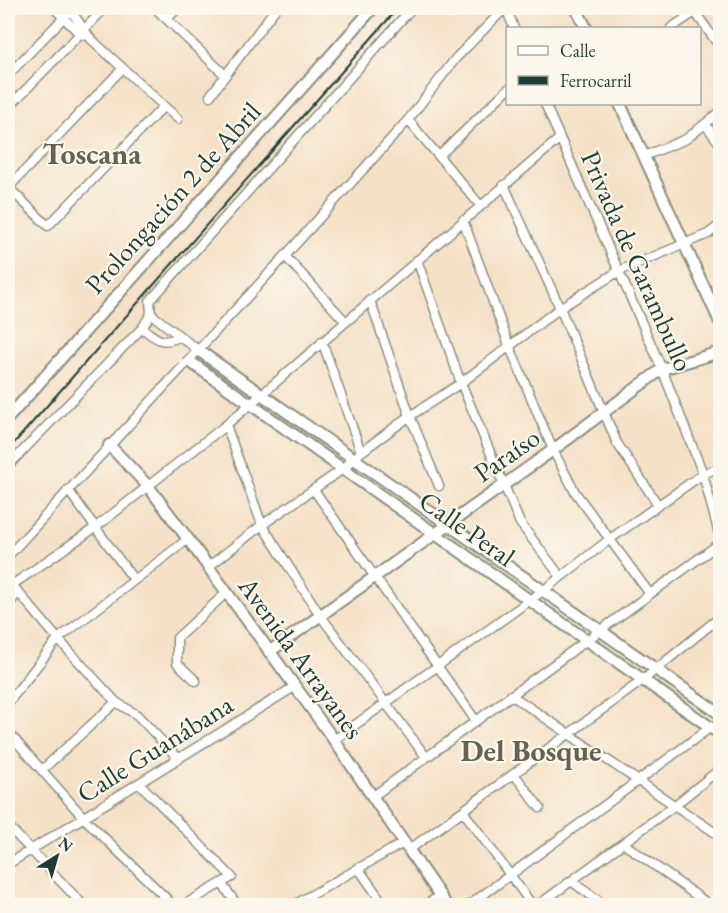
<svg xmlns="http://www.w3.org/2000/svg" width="728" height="913" font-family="'EB Garamond',serif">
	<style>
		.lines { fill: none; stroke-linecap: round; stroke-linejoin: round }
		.minor-casing { stroke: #8a8f7e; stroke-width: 11 }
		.major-casing { stroke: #8a8f7e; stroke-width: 14 }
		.minor { stroke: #fff; stroke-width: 8 }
		.major { stroke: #fff; stroke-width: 10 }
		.rail { stroke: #1f3d34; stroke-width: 2 }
		.labels { text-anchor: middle; stroke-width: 4.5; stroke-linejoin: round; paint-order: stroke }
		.street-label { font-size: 27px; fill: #1f3d34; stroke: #fbf7ec }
		.quarter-label { font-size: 30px; font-weight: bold; fill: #646350; stroke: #fbf7ec }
	</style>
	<rect width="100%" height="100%" fill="#fbf7ec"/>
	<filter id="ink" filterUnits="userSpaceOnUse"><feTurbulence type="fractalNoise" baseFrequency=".0167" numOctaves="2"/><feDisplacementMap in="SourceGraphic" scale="12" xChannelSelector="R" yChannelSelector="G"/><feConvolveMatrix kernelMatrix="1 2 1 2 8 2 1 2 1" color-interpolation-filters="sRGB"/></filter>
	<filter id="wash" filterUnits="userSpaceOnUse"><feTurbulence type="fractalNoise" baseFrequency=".008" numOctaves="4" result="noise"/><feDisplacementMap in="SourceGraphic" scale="24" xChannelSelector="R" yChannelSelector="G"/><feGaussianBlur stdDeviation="1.35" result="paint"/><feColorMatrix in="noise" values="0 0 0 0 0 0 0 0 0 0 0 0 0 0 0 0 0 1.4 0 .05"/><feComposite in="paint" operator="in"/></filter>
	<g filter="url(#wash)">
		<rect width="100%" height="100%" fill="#f5e1c7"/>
	</g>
	<g filter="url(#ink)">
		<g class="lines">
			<g class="minor-casing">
				<path id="minor" d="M 54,8 L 80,34 L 84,35
					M 69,8 L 90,38 L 178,119
					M 155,8 L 225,75
					M 506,8 L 514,28
					M 692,8 L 720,47
					M 167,19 L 178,8
					M 671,28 L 701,8
					M 8,75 L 73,8
					M 210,96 L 276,8
					M 545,104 L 662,369 L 703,474 L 720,538
					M 8,108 L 105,8
					M 408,120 L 480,205
					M 705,124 L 720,144
					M 440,155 L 508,89
					M 644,156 L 686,139 L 720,112
					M 504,185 L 560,308 L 617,443 L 658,505
					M 8,187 L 48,226 L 164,106
					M 8,188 L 122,69
					M 463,220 L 509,345 L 553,450 L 575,492 L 650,594
					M 285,256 L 345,321
					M 417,260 L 461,383 L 520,523 L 561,577
					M 370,300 L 410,416 L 439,486
					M 151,314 L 198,350
					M 142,328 C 157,339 161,345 179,337
					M 322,341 L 361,452
					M 226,425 L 262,525 L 320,615 L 426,757
					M 8,466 L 142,328 L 151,314 L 150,301 L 412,8
					M 68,490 L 134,580
					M 314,490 L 476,721
					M 8,556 L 285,256 L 408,120 L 456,58 L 505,8
					M 208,567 L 262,525 L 343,469 L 361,452 L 410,416 L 461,383 L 560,308 L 619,271 L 708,234 L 720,225
					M 8,580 L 58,639 L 116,702 L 137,715 L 179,759
					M 12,585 L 96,527 L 226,425 L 560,138
					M 8,606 L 18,592
					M 196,681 L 177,663 L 177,638 L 226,593
					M 511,695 L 720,836
					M 8,703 L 58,639 L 188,539
					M 8,732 L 84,818 L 174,906
					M 334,740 L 544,590 L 610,539 L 703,474 L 720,467
					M 42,770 L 116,702
					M 514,774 L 540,808
					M 139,783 L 232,877 L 182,906
					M 372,797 L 720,543
					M 463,811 L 533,906
					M 8,826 L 84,906
					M 623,843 L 711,906
					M 410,849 L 643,680 L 720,617
					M 8,864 L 294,687
					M 358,868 L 385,906
					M 571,881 L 606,906
					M 222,884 L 238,906
					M 292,906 L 405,842
					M 424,906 L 441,895
					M 468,906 L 711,727
					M 537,906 L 675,805 L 720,769"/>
			</g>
			<g class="major-casing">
				<path id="major" d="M 576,8 L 586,28
					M 620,104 L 720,322
					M 198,350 L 720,714
					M 189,361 L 720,734
					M 8,418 L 373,8
					M 109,445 L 148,486 L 188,539 L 334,740 L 447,906
					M 269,652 L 553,450 L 662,369 L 720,352"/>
			</g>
			<use href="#minor" class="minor"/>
			<use href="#major" class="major"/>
			<path class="rail" d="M 8,450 L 398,8"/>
		</g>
	</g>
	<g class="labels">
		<g class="street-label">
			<text transform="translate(173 198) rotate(-48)" y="9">Prolongación 2 de Abril</text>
			<text transform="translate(637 261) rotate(66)" y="9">Privada de Garambullo</text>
			<text transform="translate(507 455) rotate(-35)" y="9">Paraíso</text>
			<text transform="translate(467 529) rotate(35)" y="9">Calle Peral</text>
			<text transform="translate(301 658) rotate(54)" y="9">Avenida Arrayanes</text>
			<text transform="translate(155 749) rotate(-32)" y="9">Calle Guanábana</text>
		</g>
		<g class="quarter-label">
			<text x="92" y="164">Toscana</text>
			<text x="531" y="761">Del Bosque</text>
		</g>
	</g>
	<rect width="728" height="913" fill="none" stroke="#fbf7ec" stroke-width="30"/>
	<rect x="506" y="27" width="195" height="78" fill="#fbf7ec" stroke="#a3ada2" stroke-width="1.5"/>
	<rect x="518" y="46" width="30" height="9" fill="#ffffff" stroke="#a3ada2" stroke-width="1.5"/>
	<text x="560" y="57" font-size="18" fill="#1f3d34">Calle</text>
	<rect x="518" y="76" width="30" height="9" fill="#1f3d34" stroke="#a3ada2" stroke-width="1.5"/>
	<text x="560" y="87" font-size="18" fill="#1f3d34">Ferrocarril</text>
	<g transform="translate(57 856) rotate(37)" stroke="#fbf7ec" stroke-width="4.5" paint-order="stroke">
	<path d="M0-4.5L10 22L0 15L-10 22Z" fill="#1f3d34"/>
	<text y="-9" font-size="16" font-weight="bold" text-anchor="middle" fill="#1f3d34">N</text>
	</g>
</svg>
